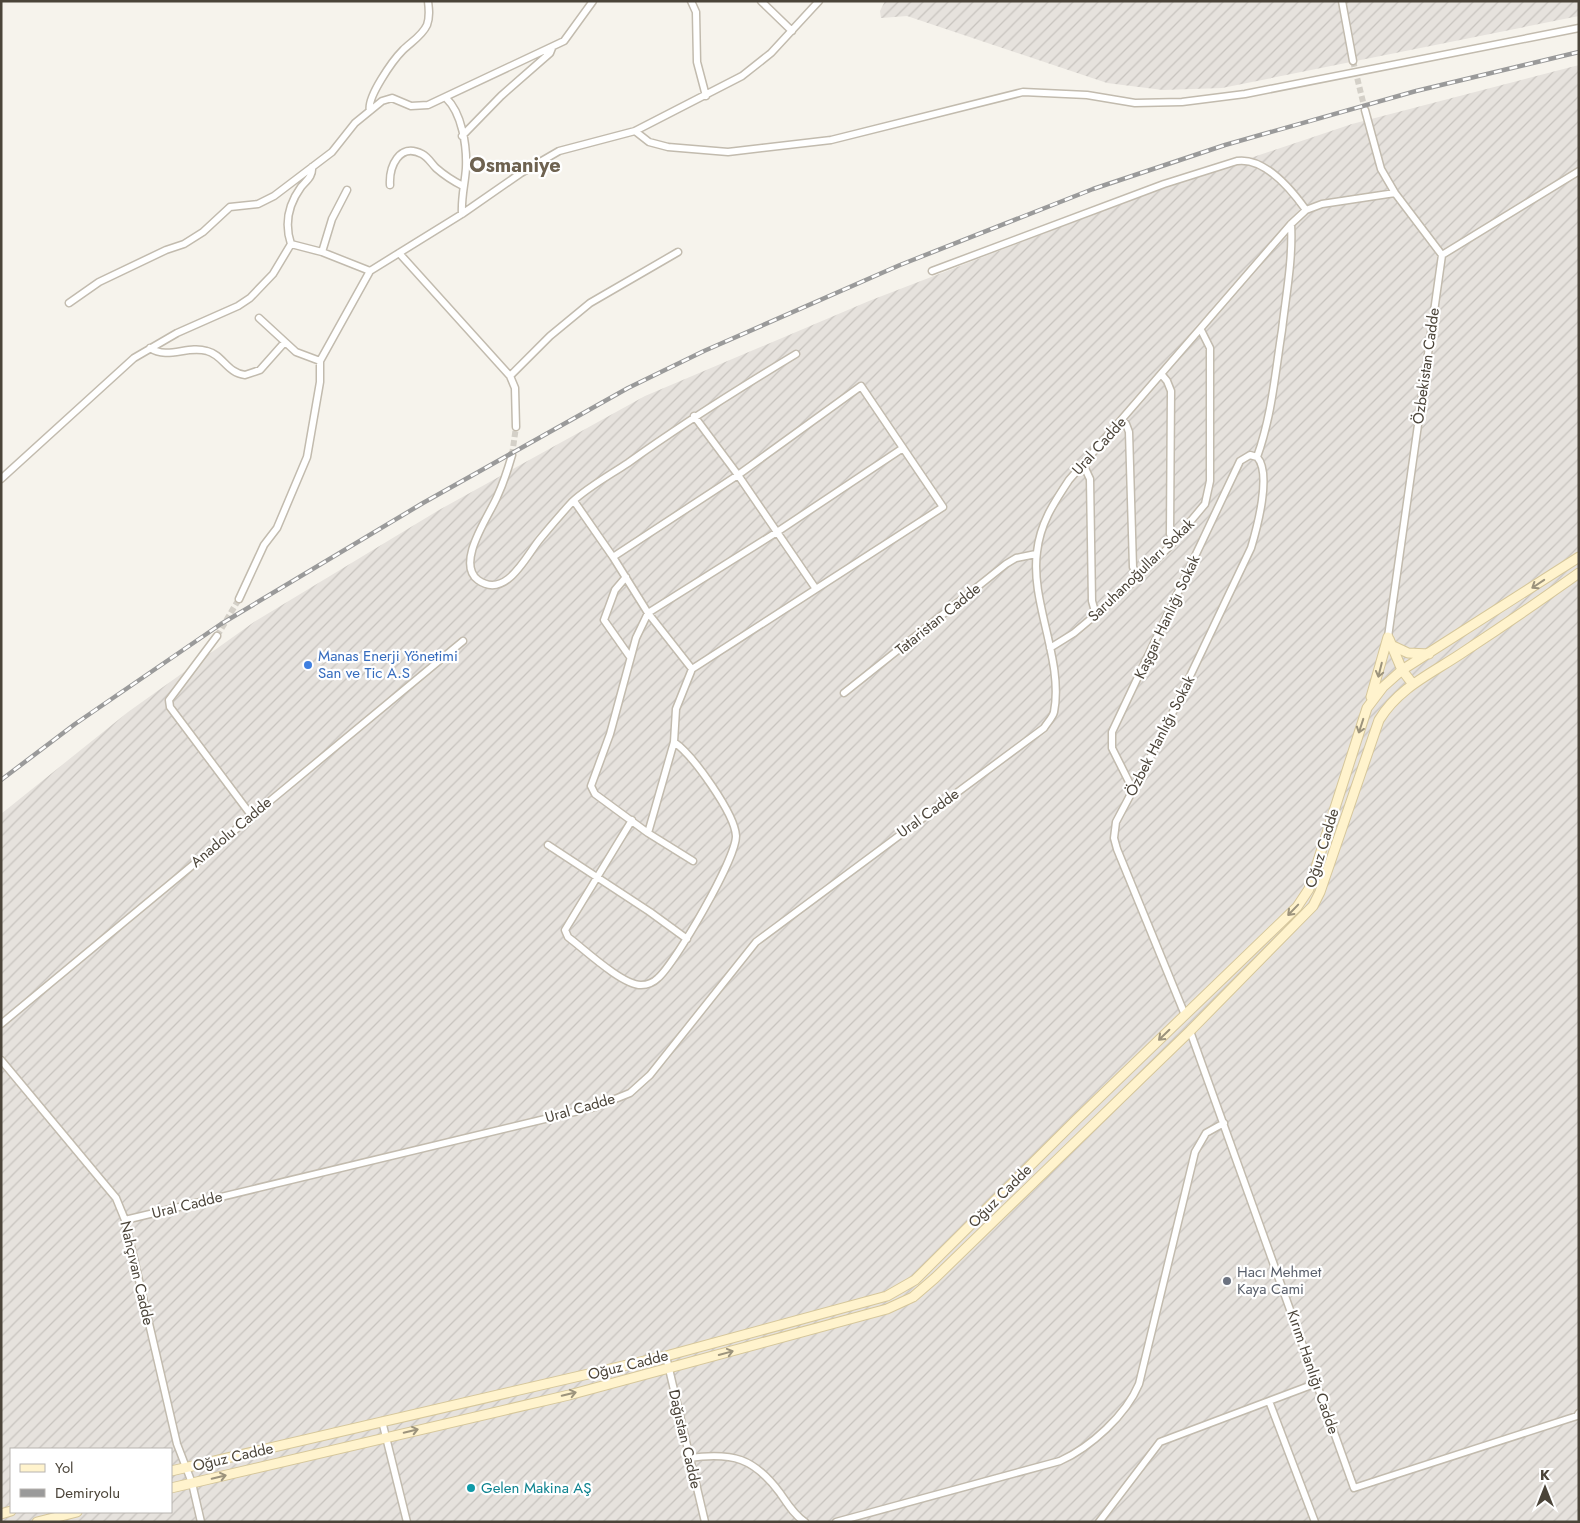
<svg xmlns="http://www.w3.org/2000/svg" width="1580" height="1523" font-family="Jost,sans-serif">
	<style>
		.industrial { fill: url(#industrial-furrows); fill-rule: evenodd }
		.lines { fill: none; stroke-linecap: round; stroke-linejoin: round }
		.street-tunnel { stroke: #d4d0c8; stroke-width: 6; stroke-dasharray: 6 3; stroke-linecap: butt }
		.street-casing { stroke: #c2bbae; stroke-width: 9 }
		.secondary-casing { stroke: #d6c79b; stroke-width: 11 }
		.street { stroke: #fff; stroke-width: 6 }
		.secondary { stroke: #fff3cd; stroke-width: 9 }
		.rail-casing { stroke: #9a9a9a; stroke-width: 4.5 }
		.rail { stroke: #fff; stroke-width: 2.5; stroke-dasharray: 8; stroke-linecap: butt }
		.oneway { stroke: #9c937c }
		.shop-dot { fill: #3f7fe0; stroke: #fff; stroke-width: 2 }
		.worship-dot { fill: #6b7280; stroke: #fff; stroke-width: 2 }
		.culture-dot { fill: #0f9aa8; stroke: #fff; stroke-width: 2 }
		.labels { text-anchor: middle; stroke-width: 4.5; stroke-linejoin: round; paint-order: stroke }
		.street-label { font-size: 15px; fill: #4b4439; stroke: #fff }
		.shop-label { font-size: 15px; fill: #366cbe; stroke: #fff; text-anchor: start }
		.worship-label { font-size: 15px; fill: #5b616d; stroke: #fff; text-anchor: start }
		.culture-label { font-size: 15px; fill: #0d838f; stroke: #fff; text-anchor: start }
		.district-label { font-size: 20px; font-weight: bold; fill: #6e6250; stroke: #fff }
	</style>
	<defs>
		<pattern id="industrial-furrows" width="10" height="10" patternUnits="userSpaceOnUse" patternTransform="scale(1.25)"><rect width="10" height="10" fill="#e6e2dd"/><path d="M-1 1l2-2M0 10L10 0M9 11l2-2" fill="none" stroke="#c7c3be"/></pattern>
	</defs>
	<rect width="100%" height="100%" fill="#f6f3ec"/>
	<path class="industrial" d="M 885,1 L 1579,1 L 1579,16 L 1222,88 L 1163,90 L 1107,83 L 907,16 L 881,18 L 880,11 Z
		M 1579,65 L 1579,1521 L 1,1522 L 1,814 L 128,712 L 254,622 L 439,510 L 645,396 L 869,301 L 1167,186 L 1352,124 ZM 11,1449 L 171,1449 L 171,1512 L 11,1512 Z"/>
	<g class="lines">
		<path class="street-tunnel" d="M 1353,61 L 1365,110
			M 512,455 L 516,427
			M 217,636 L 239,599"/>
		<g class="street-casing">
			<path id="street" d="M 691,1 L 696,12 L 697,62 L 706,96
				M 761,1 L 792,31
				M 1342,1 L 1353,61
				M 446,98 C 462,113 467,146 466,168 C 465,184 461,197 462,214
				M 1365,110 L 1381,169 L 1395,193
				M 370,111 C 366,98 393,60 403,50 C 411,42 422,36 427,25 C 430,17 429,9 428,1
				M 635,131 L 649,142 L 668,147 L 728,152 L 831,140 L 1023,92 L 1087,95 L 1135,103 L 1182,102 L 1245,94 L 1579,28
				M 462,136 L 501,96 L 550,53 L 552,48
				M 312,167 C 313,176 307,180 301,187 C 288,205 284,223 291,244 L 322,252 L 370,271
				M 390,185 C 389,167 399,142 422,154 C 428,157 432,164 436,168 C 444,175 453,181 463,186
				M 322,252 L 332,219 L 347,190
				M 399,253 L 510,376 L 515,388 L 516,427
				M 932,271 L 1164,184 L 1237,161 C 1265,157 1291,189 1306,210
				M 69,303 L 99,282 L 166,250 L 184,244 L 203,232 L 230,207 L 258,204 L 274,196 L 332,152 L 355,123 L 382,101 L 392,98 L 411,106 L 428,105 L 564,41 L 593,1
				M 259,318 L 296,352 L 320,361
				M 150,348 C 168,360 187,345 207,351 C 223,355 227,373 245,375 L 260,370 L 284,343
				M 1162,375 L 1167,381 L 1171,391 L 1170,534 L 1173,541
				M 510,376 L 550,336 L 590,303 L 678,252
				M 694,416 L 738,475 L 816,589
				M 1122,420 L 1126,424 L 1129,432 L 1133,567 L 1138,577
				M 512,455 C 508,469 503,484 497,497 C 489,516 455,563 478,580 C 506,600 526,556 540,539 C 550,527 561,514 572,502 C 588,487 610,475 628,463 C 682,424 738,389 796,354
				M 1257,457 C 1272,415 1275,374 1282,330 C 1286,295 1293,259 1291,224
				M 1083,464 L 1090,479 L 1092,601 L 1096,615
				M 1,479 L 134,358 L 177,333 L 238,306 L 250,298 L 273,274 L 291,244
				M 574,501 L 613,557 L 648,613 L 692,669
				M 613,557 L 738,475 L 861,386 L 943,507 L 692,669 L 676,709 L 674,742 L 648,833
				M 626,577 L 615,590 L 604,620 L 630,657
				M 239,599 L 264,545 L 277,528 L 307,457 L 320,382 L 320,361 L 370,271 L 462,214 L 521,173 L 559,151 L 635,131 L 742,76 L 771,53 L 819,1
				M 217,636 L 169,700 L 170,707 L 251,815
				M 1388,637 L 1442,255 L 1579,171
				M 1050,648 L 1074,633 L 1117,597 L 1169,547 L 1205,504 L 1210,481 L 1210,348 L 1201,330
				M 844,693 L 1006,564 L 1016,558 L 1036,554
				M 1133,790 L 1112,748 L 1112,732 L 1240,461 L 1250,455 L 1257,457
				M 632,820 L 565,930 L 568,937 C 584,949 622,985 641,985 C 647,985 653,983 658,978 C 676,962 736,859 736,836 C 735,814 693,755 674,742
				M 548,845 L 650,912 L 687,939
				M 693,861 L 648,833 L 595,794 L 591,786 L 610,734 L 636,638 L 648,613 L 777,532 L 903,448
				M 1185,1015 L 1117,849 L 1114,838 L 1116,822 L 1161,737 L 1251,548 C 1257,528 1272,473 1257,457
				M 1,1024 L 463,641
				M 1190,1031 L 1354,1488 L 1577,1416 L 1579,1413
				M 1,1060 L 116,1198 L 125,1220 L 177,1444 L 192,1483 L 201,1522
				M 125,1220 L 595,1107 L 630,1093 L 650,1075 L 756,942 L 1044,728 C 1047,723 1053,717 1054,712 C 1064,661 1030,602 1037,552 C 1040,524 1053,504 1069,480 L 1291,224 L 1306,210 L 1322,204 L 1395,193 L 1442,255
				M 666,1356 L 705,1522
				M 1269,1401 L 1315,1522
				M 382,1421 L 407,1522
				M 689,1458 C 733,1452 754,1458 780,1493 C 787,1503 794,1515 805,1522
				M 836,1522 L 1060,1461 C 1091,1447 1126,1415 1139,1384 L 1195,1152 L 1206,1133 L 1224,1123
				M 1099,1522 L 1160,1442 L 1317,1383"/>
		</g>
		<g class="secondary-casing">
			<path id="secondary" d="M 1389,639 L 1402,670 L 1412,683
				M 1391,645 L 1408,653 L 1429,654
				M 1371,697 L 1388,637
				M 171,1471 L 666,1356 L 887,1296 L 915,1280 L 1076,1120 L 1297,907 L 1309,889 L 1367,708 L 1383,687 L 1402,670 L 1579,557
				M 171,1488 L 569,1395 L 887,1309 L 913,1297 L 935,1278 L 1190,1031 L 1313,906 L 1320,892 L 1379,720 C 1400,686 1433,673 1465,651 C 1503,626 1541,600 1579,573
				M 1,1514 L 11,1511
				M 37,1522 L 77,1512"/>
		</g>
		<use href="#street" class="street"/>
		<use href="#secondary" class="secondary"/>
		<g class="rail-casing">
			<path id="rail" d="M 1,780 L 75,724 L 221,624 L 423,503 L 628,388 L 704,351 L 900,265 L 1093,189 L 1225,145 L 1416,91 L 1579,52"/>
		</g>
		<use href="#rail" class="rail"/>
	</g>
	<defs><path id="oneway-shaft" d="M-6 0H5M1.5-3L5.5 0L1.5 3" fill="none" stroke-width="1.6" stroke-linecap="round" stroke-linejoin="round" transform="scale(1.25)"/></defs>
	<g class="oneway">
		<use href="#oneway-shaft" transform="translate(1538 584) rotate(146)"/>
		<use href="#oneway-shaft" transform="translate(1380 670) rotate(104)"/>
		<use href="#oneway-shaft" transform="translate(1361 726) rotate(108)"/>
		<use href="#oneway-shaft" transform="translate(1293 910) rotate(134)"/>
		<use href="#oneway-shaft" transform="translate(1164 1035) rotate(136)"/>
		<use href="#oneway-shaft" transform="translate(726 1353) rotate(-15)"/>
		<use href="#oneway-shaft" transform="translate(569 1394) rotate(-14)"/>
		<use href="#oneway-shaft" transform="translate(411 1431) rotate(-13)"/>
		<use href="#oneway-shaft" transform="translate(219 1477) rotate(-13)"/>
	</g>
	<circle class="shop-dot" cx="308" cy="665" r="5"/>
	<circle class="worship-dot" cx="1227" cy="1281" r="5"/>
	<circle class="culture-dot" cx="471" cy="1488" r="5"/>
	<g class="labels">
		<g class="street-label">
			<text transform="translate(1426 366) rotate(-82)" y="5">Özbekistan Cadde</text>
			<text transform="translate(1099 446) rotate(-48)" y="5">Ural Cadde</text>
			<text transform="translate(1141 570) rotate(-44)" y="5">Saruhanoğulları Sokak</text>
			<text transform="translate(1167 617) rotate(-65)" y="5">Kaşgar Hanlığı Sokak</text>
			<text transform="translate(938 619) rotate(-39)" y="5">Tataristan Cadde</text>
			<text transform="translate(1160 736) rotate(-63)" y="5">Özbek Hanlığı Sokak</text>
			<text transform="translate(928 813) rotate(-36)" y="5">Ural Cadde</text>
			<text transform="translate(231 832) rotate(-40)" y="5">Anadolu Cadde</text>
			<text transform="translate(1322 848) rotate(-73)" y="5">Oğuz Cadde</text>
			<text transform="translate(580 1108) rotate(-16)" y="5">Ural Cadde</text>
			<text transform="translate(1000 1196) rotate(-45)" y="5">Oğuz Cadde</text>
			<text transform="translate(187 1205) rotate(-14)" y="5">Ural Cadde</text>
			<text transform="translate(137 1273) rotate(77)" y="5">Nahçıvan Cadde</text>
			<text transform="translate(628 1365) rotate(-14)" y="5">Oğuz Cadde</text>
			<text transform="translate(1313 1372) rotate(71)" y="5">Kırım Hanlığı Cadde</text>
			<text transform="translate(685 1439) rotate(77)" y="5">Dağıstan Cadde</text>
			<text transform="translate(233 1457) rotate(-13)" y="5">Oğuz Cadde</text>
		</g>
		<g class="shop-label">
			<text x="318" y="661">Manas Enerji Yönetimi<tspan x="318" dy="17">San ve Tic A.S</tspan></text>
		</g>
		<g class="worship-label">
			<text x="1237" y="1277">Hacı Mehmet<tspan x="1237" dy="17">Kaya Cami</tspan></text>
		</g>
		<g class="culture-label">
			<text x="481" y="1493">Gelen Makina AŞ</text>
		</g>
		<g class="district-label">
			<text x="515" y="172">Osmaniye</text>
		</g>
	</g>
	<rect width="1580" height="1523" fill="none" stroke="#4b4439" stroke-width="5"/>
	<rect x="10" y="1448" width="162" height="65" fill="#ffffff" stroke="#b7b4b0"/>
	<rect x="20" y="1464" width="25" height="8" fill="#fff3cd" stroke="#b7b4b0"/>
	<text x="55" y="1473" font-size="15" fill="#4b4439">Yol</text>
	<rect x="20" y="1489" width="25" height="8" fill="#9a9a9a" stroke="#b7b4b0"/>
	<text x="55" y="1498" font-size="15" fill="#4b4439">Demiryolu</text>
	<g transform="translate(1545 1488)" stroke="#ffffff" stroke-width="4" paint-order="stroke">
	<path d="M0-4L9 19L0 12L-9 19Z" fill="#4b4439"/>
	<text y="-8" font-size="14" font-weight="bold" text-anchor="middle" fill="#4b4439">K</text>
	</g>
</svg>
